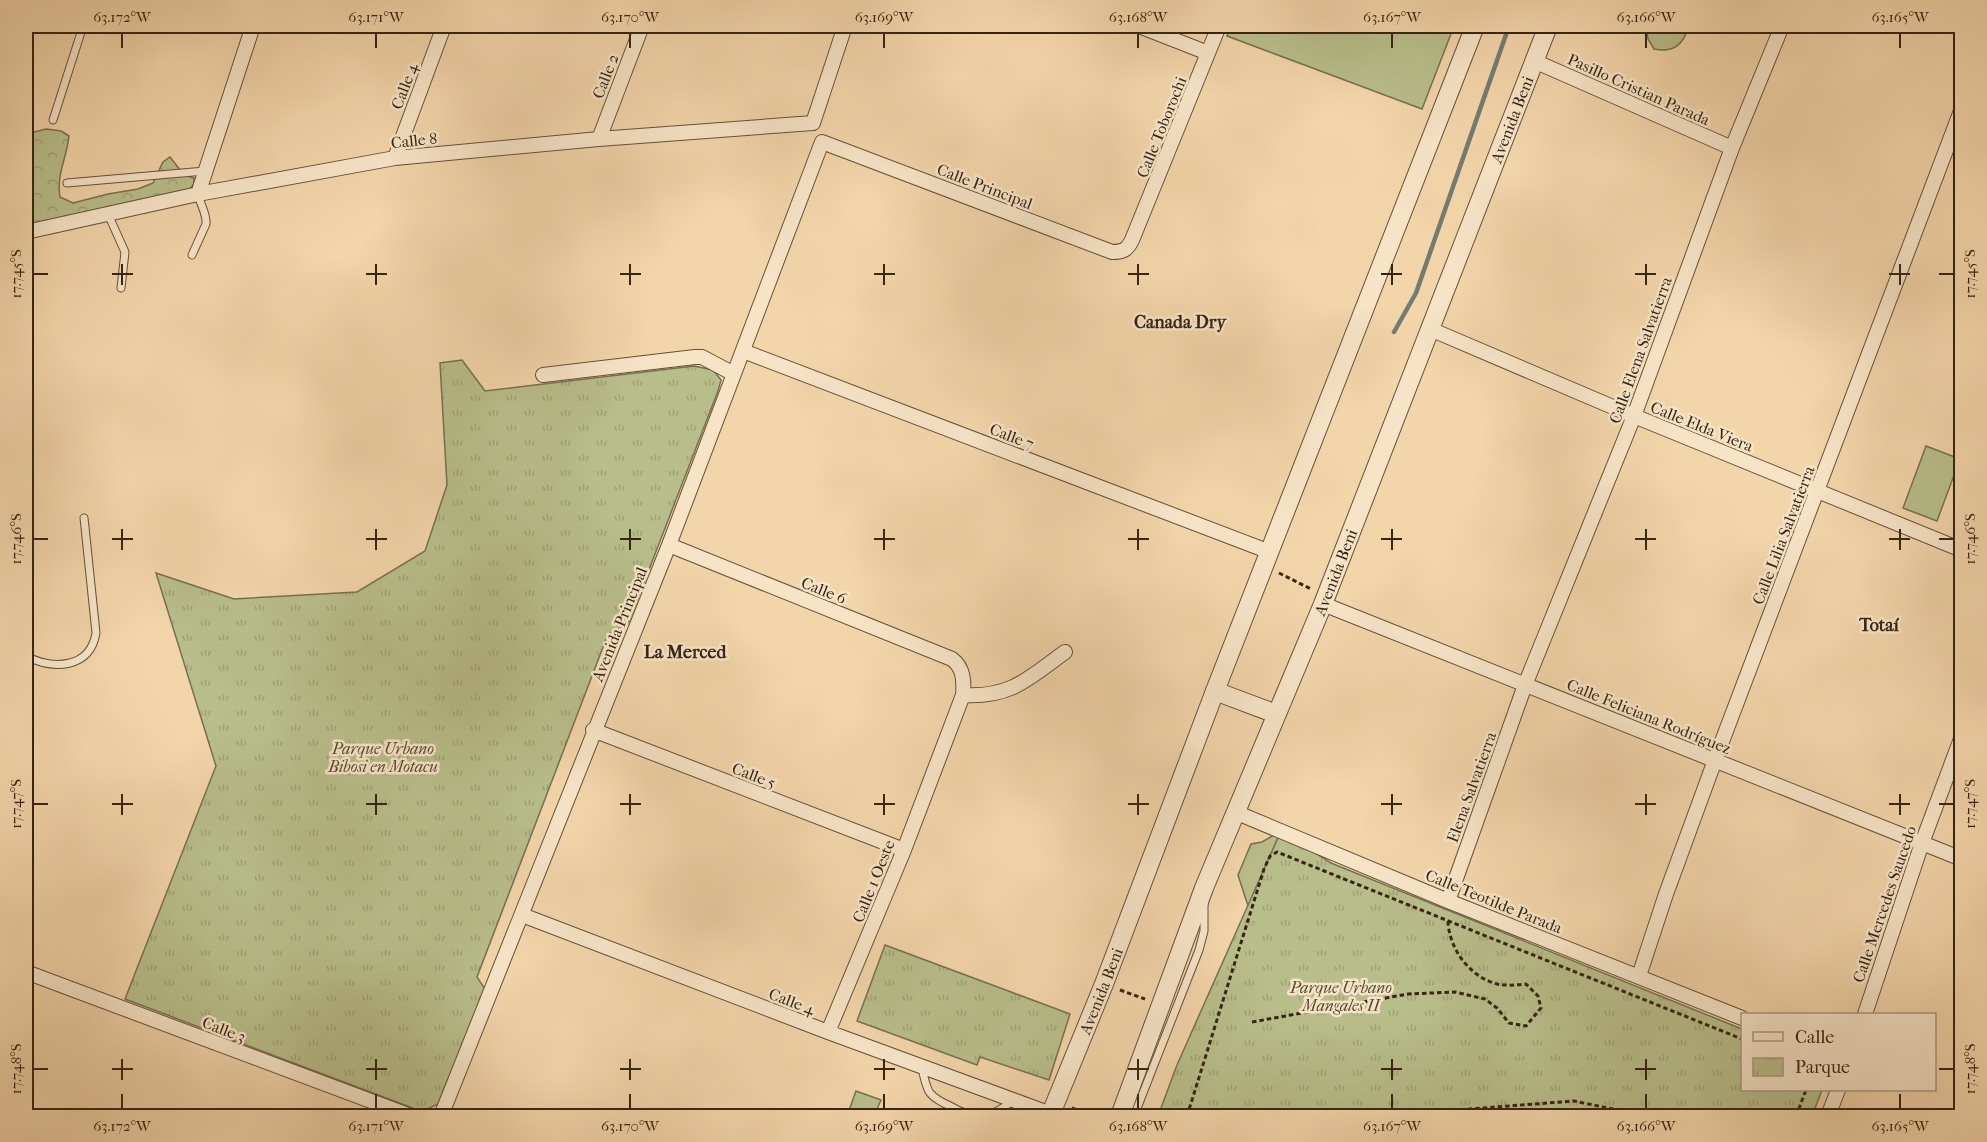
<svg xmlns="http://www.w3.org/2000/svg" width="1987" height="1142" font-family="'IM FELL French Canon',serif">
	<style>
		.grass { fill: #b8be8a; stroke: #77714e; stroke-width: 1.5 }
		.forest { fill: url(#forest-crowns); stroke: #77714e; stroke-width: 1.5 }
		.park { fill: url(#park-tufts); stroke: #77714e; stroke-width: 1.5 }
		.lines { fill: none; stroke-linecap: round; stroke-linejoin: round }
		.stream { stroke: #747c72; stroke-width: 4.5 }
		.service-casing { stroke: #655038; stroke-width: 9 }
		.minor-casing { stroke: #655038; stroke-width: 16 }
		.tertiary-casing { stroke: #655038; stroke-width: 20 }
		.path { stroke: #362412; stroke-width: 3; stroke-dasharray: 4.5 3; stroke-linecap: butt }
		.service { stroke: #f7e4c7; stroke-width: 7 }
		.minor { stroke: #f7e4c7; stroke-width: 14 }
		.tertiary { stroke: #f7e4c7; stroke-width: 18 }
		.ticks { fill: none; stroke: #362412; stroke-width: 2 }
		.labels { text-anchor: middle; stroke-width: 5; stroke-linejoin: round; paint-order: stroke }
		.street-label { font-size: 16px; fill: #362412; stroke: #f7e4c7 }
		.park-label { font-size: 16px; font-style: italic; fill: #564a30; stroke: #f7e4c7 }
		.neighbourhood-label { font-size: 18px; font-weight: bold; fill: #362412; stroke: #f7e4c7 }
		.neatline { fill: none; stroke: #362412; stroke-width: 2 }
		.ticks-label { font-size: 15px; text-anchor: middle; fill: #362412 }
	</style>
	<defs>
		<pattern id="forest-crowns" width="20" height="18" patternUnits="userSpaceOnUse" patternTransform="scale(1.5)"><rect width="20" height="18" fill="#b8be8a"/><path d="M2 6a3 3 0 1 1 6 0M12 15a3 3 0 1 1 6 0" fill="none" stroke="#9fa376"/></pattern>
		<pattern id="park-tufts" width="24" height="20" patternUnits="userSpaceOnUse" patternTransform="scale(1.5)"><rect width="24" height="20" fill="#b8be8a"/><path d="M3 7l-1-3M5 7V3M7 7l1-3M15 17l-1-3M17 17v-4M19 17l1-3" fill="none" stroke="#9fa376"/></pattern>
	</defs>
	<rect width="100%" height="100%" fill="#f2d5a9"/>
	<filter id="stains"><feTurbulence type="fractalNoise" baseFrequency=".00333" numOctaves="4"/><feColorMatrix values="0 0 0 0 .2 0 0 0 0 .09 0 0 0 0 .02 0 0 0 .5 -.17"/></filter>
	<radialGradient id="worn" r=".72"><stop offset=".6" stop-color="#630" stop-opacity="0"/><stop offset="1" stop-color="#630" stop-opacity=".3"/></radialGradient>
	<path class="grass" d="M 1231,26 L 1454,26 L 1422,109 L 1227,36 Z
		M 1646,26 L 1689,26 C 1683,45 1674,53 1654,49 L 1648,39 Z
		M 1926,446 L 1960,459 L 1937,521 L 1903,508 Z
		M 1281,831 L 1248,906 L 1238,875 L 1251,844 L 1262,842 Z
		M 856,1091 L 881,1100 L 874,1116 L 847,1116 Z"/>
	<path class="forest" d="M 46,129 L 61,131 L 69,136 C 67,157 56,175 60,197 L 73,203 L 108,194 L 138,189 L 153,183 L 163,162 L 170,157 L 184,175 L 194,178 L 194,184 L 185,194 L 26,226 L 26,134 Z"/>
	<path class="park" d="M 462,360 L 485,391 L 694,366 L 713,370 L 721,380 L 718,391 L 628,624 L 608,634 L 477,977 L 485,989 L 438,1104 L 427,1109 L 415,1109 L 125,999 L 216,766 L 156,573 L 234,599 L 357,592 L 425,551 L 447,485 L 440,363 Z
		M 1281,831 L 1331,863 L 1742,1029 L 1742,1090 L 1822,1090 L 1812,1116 L 1158,1116 L 1177,1065 Z
		M 885,945 L 1070,1014 L 1049,1080 L 980,1057 L 977,1065 L 857,1021 Z"/>
	<g class="lines">
		<path class="stream" d="M 1394,332 L 1416,293 L 1509,26"/>
		<g class="service-casing">
			<path id="service" d="M 53,120 L 83,26
				M 67,183 L 205,171
				M 108,214 L 125,252 L 121,288
				M 192,255 L 206,224 C 207,214 200,204 198,194
				M 26,656 C 53,670 90,669 96,633 L 84,518
				M 921,1066 C 924,1074 925,1086 930,1093 C 935,1099 943,1103 950,1106 C 976,1121 990,1120 1013,1100
				M 1134,1116 L 1199,950 L 1204,931 L 1204,904"/>
		</g>
		<g class="minor-casing">
			<path id="minor" d="M 1139,26 L 1208,53
				M 1534,61 L 1732,148
				M 813,123 L 845,26
				M 599,139 L 642,26
				M 822,142 L 1112,252 C 1123,252 1127,250 1132,240 L 1219,26
				M 395,158 L 444,26
				M 198,194 L 253,26
				M 26,232 L 198,194 L 395,158 L 599,139 L 813,123
				M 1430,329 L 1634,416 L 1962,550
				M 743,351 L 1270,552
				M 543,375 L 695,357 L 702,357 L 734,374
				M 669,545 L 952,659 C 964,668 964,682 963,695 L 904,850 L 828,1032
				M 1323,604 L 1962,859
				M 963,695 C 1011,698 1029,678 1065,652
				M 593,730 L 904,850
				M 1235,812 L 1448,901 L 1742,1018
				M 1448,901 L 1525,685 L 1634,416 L 1732,148 L 1782,26
				M 522,915 L 828,1032 L 1051,1114
				M 26,972 L 411,1116
				M 1639,976 L 1666,894 L 1715,760 L 1962,108
				M 1865,1014 L 1922,843 L 1962,736
				M 441,1116 L 669,545 L 822,142
				M 1828,1116 L 1838,1090"/>
		</g>
		<g class="tertiary-casing">
			<g id="tertiary">
				<path d="M 1215,691 L 1276,714"/>
				<path id="s1" d="M 1050,1116 L 1104,984 L 1215,691 L 1475,26"/>
				<path id="s2" d="M 1120,1116 L 1204,888 L 1323,604 L 1548,26"/>
			</g>
		</g>
		<path class="path" d="M 1279,573 L 1311,589
			M 1120,990 L 1145,999
			M 1252,1022 L 1408,994 L 1455,992 L 1485,999 L 1497,1008 L 1509,1023 L 1526,1026 L 1541,1008 L 1538,996 L 1526,984 C 1516,985 1507,986 1497,984 C 1470,977 1449,949 1448,921
			M 1072,1108 L 1092,1116
			M 1187,1116 L 1264,869 L 1270,856 L 1277,852 L 1742,1039
			M 1378,1116 L 1574,1101 L 1613,1109 L 1614,1116
			M 1796,1116 L 1806,1090"/>
		<use href="#service" class="service"/>
		<use href="#minor" class="minor"/>
		<use href="#tertiary" class="tertiary"/>
	</g>
	<path class="ticks" d="M 122,33 L 122,48M 376,33 L 376,48M 630,33 L 630,48M 884,33 L 884,48M 1138,33 L 1138,48M 1392,33 L 1392,48M 1646,33 L 1646,48M 1900,33 L 1900,48M 122,264 L 122,285M 376,264 L 376,285M 630,264 L 630,285M 884,264 L 884,285M 1138,264 L 1138,285M 1392,264 L 1392,285M 1646,264 L 1646,285M 1900,264 L 1900,285M 33,274 L 48,274M 112,274 L 133,274M 366,274 L 387,274M 620,274 L 641,274M 874,274 L 895,274M 1128,274 L 1149,274M 1381,274 L 1402,274M 1635,274 L 1656,274M 1889,274 L 1910,274M 1939,274 L 1954,274M 122,529 L 122,550M 376,529 L 376,550M 630,529 L 630,550M 884,529 L 884,550M 1138,529 L 1138,550M 1392,529 L 1392,550M 1646,529 L 1646,550M 1900,529 L 1900,550M 33,539 L 48,539M 112,539 L 133,539M 366,539 L 387,539M 620,539 L 641,539M 874,539 L 895,539M 1128,539 L 1149,539M 1381,539 L 1402,539M 1635,539 L 1656,539M 1889,539 L 1910,539M 1939,539 L 1954,539M 122,794 L 122,815M 376,794 L 376,815M 630,794 L 630,815M 884,794 L 884,815M 1138,794 L 1138,815M 1392,794 L 1392,815M 1646,794 L 1646,815M 1900,794 L 1900,815M 33,804 L 48,804M 112,804 L 133,804M 366,804 L 387,804M 620,804 L 641,804M 874,804 L 895,804M 1128,804 L 1149,804M 1381,804 L 1402,804M 1635,804 L 1656,804M 1889,804 L 1910,804M 1939,804 L 1954,804M 122,1059 L 122,1080M 376,1059 L 376,1080M 630,1059 L 630,1080M 884,1059 L 884,1080M 1138,1059 L 1138,1080M 1392,1059 L 1392,1080M 1646,1059 L 1646,1080M 33,1069 L 48,1069M 112,1069 L 133,1069M 366,1069 L 387,1069M 620,1069 L 641,1069M 874,1069 L 895,1069M 1128,1069 L 1149,1069M 1381,1069 L 1402,1069M 1635,1069 L 1656,1069M 1939,1069 L 1954,1069M 122,1094 L 122,1109M 376,1094 L 376,1109M 630,1094 L 630,1109M 884,1094 L 884,1109M 1138,1094 L 1138,1109M 1392,1094 L 1392,1109M 1646,1094 L 1646,1109M 1900,1094 L 1900,1109"/>
	<g class="labels">
		<g class="street-label">
			<text transform="translate(605 76) rotate(-69)" y="6">Calle 2</text>
			<text transform="translate(404 86) rotate(-69)" y="6">Calle 4</text>
			<text transform="translate(1639 89) rotate(24)" y="6">Pasillo Cristian Parada</text>
			<text dy="6" stroke="none"><textPath href="#s2" startOffset="1071">Avenida Beni</textPath></text>
			<text transform="translate(1161 127) rotate(-68)" y="6">Calle Toborochi</text>
			<text transform="translate(414 140) rotate(-6)" y="6">Calle 8</text>
			<text transform="translate(985 186) rotate(21)" y="6">Calle Principal</text>
			<text transform="translate(1640 350) rotate(-70)" y="6">Calle Elena Salvatierra</text>
			<text transform="translate(1702 426) rotate(22)" y="6">Calle Elda Viera</text>
			<text transform="translate(1012 436) rotate(21)" y="6">Calle 7</text>
			<text transform="translate(1783 535) rotate(-69)" y="6">Calle Lilia Salvatierra</text>
			<text dy="6" stroke="none"><textPath href="#s2" startOffset="585">Avenida Beni</textPath></text>
			<text transform="translate(824 590) rotate(22)" y="6">Calle 6</text>
			<text transform="translate(619 624) rotate(-68)" y="6">Avenida Principal</text>
			<text transform="translate(1649 716) rotate(22)" y="6">Calle Feliciana Rodríguez</text>
			<text transform="translate(754 775) rotate(21)" y="6">Calle 5</text>
			<text transform="translate(1471 787) rotate(-70)" y="6">Elena Salvatierra</text>
			<text transform="translate(873 881) rotate(-68)" y="6">Calle 1 Oeste</text>
			<text transform="translate(1494 901) rotate(22)" y="6">Calle Teotilde Parada</text>
			<text transform="translate(1884 904) rotate(-71)" y="6">Calle Mercedes Saucedo</text>
			<text dy="6" stroke="none"><textPath href="#s1" startOffset="135">Avenida Beni</textPath></text>
			<text transform="translate(792 1001) rotate(21)" y="6">Calle 4</text>
			<text transform="translate(224 1029) rotate(21)" y="6">Calle 3</text>
		</g>
		<g class="park-label">
			<text x="383" y="754">Parque Urbano<tspan x="383" dy="18">Bibosi en Motacu</tspan></text>
			<text x="1341" y="993">Parque Urbano<tspan x="1341" dy="18">Mangales II</tspan></text>
		</g>
		<g class="neighbourhood-label">
			<text x="1180" y="328">Canada Dry</text>
			<text x="1879" y="631">Totaí</text>
			<text x="685" y="658">La Merced</text>
		</g>
	</g>
	<rect width="1987" height="1142" fill="none" stroke="#f2d5a9" stroke-width="66"/>
	<rect x="1741" y="1013" width="195" height="78" fill="#f7e4c7" stroke="#aa977f" stroke-width="1.5"/>
	<rect x="1753" y="1032" width="30" height="9" fill="#f7e4c7" stroke="#aa977f" stroke-width="1.5"/>
	<text x="1795" y="1043" font-size="18" fill="#362412">Calle</text>
	<rect x="1753" y="1058" width="30" height="18" fill="url(#park-tufts)" stroke="#aa977f" stroke-width="1.5"/>
	<text x="1795" y="1073" font-size="18" fill="#362412">Parque</text>
	<rect x="33" y="33" width="1921" height="1076" class="neatline"/>
	<g class="ticks-label">
		<text x="122" y="22">63.172°W</text>
		<text x="376" y="22">63.171°W</text>
		<text x="630" y="22">63.170°W</text>
		<text x="884" y="22">63.169°W</text>
		<text x="1138" y="22">63.168°W</text>
		<text x="1392" y="22">63.167°W</text>
		<text x="1646" y="22">63.166°W</text>
		<text x="1900" y="22">63.165°W</text>
		<text transform="translate(16 274) rotate(-90)" y="5">17.745°S</text>
		<text transform="translate(1970 274) rotate(-90)" y="5">17.745°S</text>
		<text transform="translate(16 539) rotate(-90)" y="5">17.746°S</text>
		<text transform="translate(1970 539) rotate(-90)" y="5">17.746°S</text>
		<text transform="translate(16 804) rotate(-90)" y="5">17.747°S</text>
		<text transform="translate(1970 804) rotate(-90)" y="5">17.747°S</text>
		<text transform="translate(16 1069) rotate(-90)" y="5">17.748°S</text>
		<text transform="translate(1970 1069) rotate(-90)" y="5">17.748°S</text>
		<text x="122" y="1131">63.172°W</text>
		<text x="376" y="1131">63.171°W</text>
		<text x="630" y="1131">63.170°W</text>
		<text x="884" y="1131">63.169°W</text>
		<text x="1138" y="1131">63.168°W</text>
		<text x="1392" y="1131">63.167°W</text>
		<text x="1646" y="1131">63.166°W</text>
		<text x="1900" y="1131">63.165°W</text>
	</g>
	<rect width="100%" height="100%" filter="url(#stains)"/>
	<rect width="100%" height="100%" fill="url(#worn)"/>
</svg>
